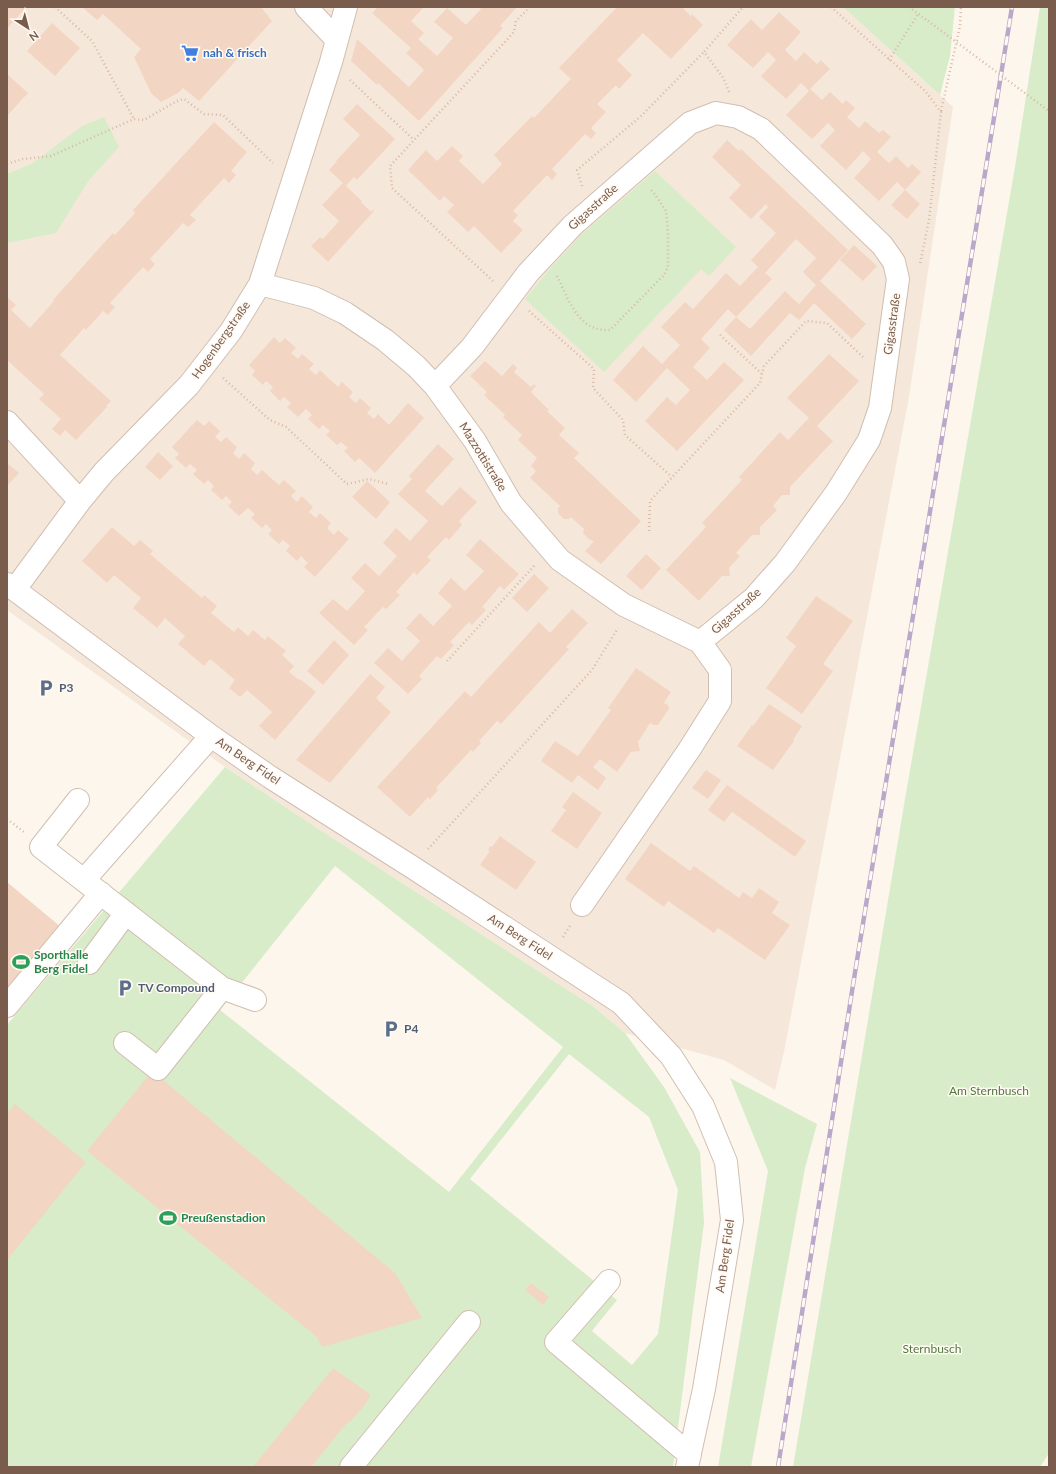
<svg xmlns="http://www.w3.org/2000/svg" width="1056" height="1474" font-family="Lato,sans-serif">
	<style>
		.residential { fill: #f5e8da }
		.green { fill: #d8ecc9; fill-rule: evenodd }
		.building { fill: #f3d5c3; fill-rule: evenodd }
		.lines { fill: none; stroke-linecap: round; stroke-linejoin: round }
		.minor-casing { stroke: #d1beb0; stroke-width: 24 }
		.path { stroke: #d9b8a5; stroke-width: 2.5; stroke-dasharray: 1 3; stroke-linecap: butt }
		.minor { stroke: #fff; stroke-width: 22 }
		.rail-casing { stroke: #b9a8c9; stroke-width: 4.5 }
		.rail { stroke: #fffaf3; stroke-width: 3; stroke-dasharray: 9; stroke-linecap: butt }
		.path-bridge { stroke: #d9b8a5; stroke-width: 2.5; stroke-dasharray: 1 3; stroke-linecap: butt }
		.labels { text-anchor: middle; stroke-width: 3; stroke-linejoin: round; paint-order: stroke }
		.shop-label { font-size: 12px; font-weight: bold; fill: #366cbe; stroke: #fffaf3; text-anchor: start }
		.street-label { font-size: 12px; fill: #7a5c4d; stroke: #fffaf3 }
		.service-label { font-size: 12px; font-weight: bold; fill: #4e5e75; stroke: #fffaf3; text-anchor: start }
		.leisure-label { font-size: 12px; font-weight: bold; fill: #27864d; stroke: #fffaf3; text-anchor: start }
		.park-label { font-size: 12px; fill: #537a41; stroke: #fffaf3 }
	</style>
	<rect width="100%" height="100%" fill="#fdf6ec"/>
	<path class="residential" d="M 7,7 L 843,7 L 953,107 L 909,397 L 784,1052 L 775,1090 L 724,1060 L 625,1033 L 594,1007 L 317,828 L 225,767 L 7,610 Z"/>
	<path class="green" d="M 843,7 L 955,7 L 950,56 L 940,95 Z
		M 1040,7 L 1049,7 L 1049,1453 L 1040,1467 L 793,1467 L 905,799 L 1015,167 Z
		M 104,117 L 119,147 L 89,180 L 56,233 L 7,243 L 7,174 L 33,163 L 82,126 Z
		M 655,171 L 736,247 L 709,276 L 701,269 L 604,372 L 525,299 L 548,271 L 581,235 Z
		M 225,767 L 317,828 L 594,1007 L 625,1033 L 664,1087 L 700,1152 L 704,1223 L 673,1467 L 7,1467 L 7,1025 ZM 335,866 L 563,1047 L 449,1192 L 220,1010 ZM 569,1054 L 649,1117 L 678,1190 L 658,1334 L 632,1365 L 592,1331 L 617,1300 L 470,1179 Z
		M 730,1078 L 817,1124 L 805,1168 L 751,1467 L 718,1467 L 768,1171 Z"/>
	<path class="building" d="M 7,7 L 26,7 L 7,29 Z
		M 82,7 L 261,7 L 272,21 L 199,101 L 183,88 L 178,93 L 161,102 L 151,93 L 134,57 L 141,49 L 103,14 L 97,20 Z
		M 378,7 L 424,7 L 411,21 L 424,33 L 418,39 L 437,56 L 453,38 L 434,22 L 447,8 L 466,25 L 481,9 L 479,7 L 517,7 L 500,26 L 503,28 L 419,121 L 378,83 L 377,85 L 351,61 L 357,39 L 409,87 L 424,70 L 406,53 L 411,48 L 372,13 Z
		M 617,7 L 682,7 L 691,16 L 692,14 L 703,25 L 671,59 L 643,33 L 617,60 L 632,75 L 619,89 L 616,85 L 597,104 L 606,112 L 591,128 L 596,133 L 591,139 L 585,134 L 552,169 L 557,174 L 552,180 L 547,175 L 513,211 L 518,215 L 513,221 L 523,230 L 501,253 L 474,226 L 468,232 L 447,212 L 454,205 L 444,196 L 440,201 L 408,170 L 426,150 L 437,161 L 452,146 L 463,156 L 459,161 L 483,184 L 502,164 L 494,155 L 532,116 L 534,118 L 571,79 L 559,68 Z
		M 779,12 L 801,32 L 785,50 L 796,61 L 804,52 L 817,64 L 821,60 L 830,69 L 810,89 L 822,100 L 830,92 L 843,104 L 846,100 L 855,108 L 847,117 L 859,128 L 865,121 L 879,133 L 883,130 L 891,137 L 877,152 L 889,163 L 896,156 L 908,168 L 912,164 L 921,172 L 905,190 L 897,182 L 879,201 L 854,178 L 871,159 L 863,151 L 846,170 L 820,146 L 835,130 L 828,123 L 812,139 L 786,115 L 809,91 L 801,83 L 786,99 L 761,76 L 776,60 L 768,52 L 753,68 L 727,45 L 751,19 L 762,30 Z
		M 52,23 L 80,48 L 55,76 L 27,51 Z
		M 7,74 L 28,93 L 7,116 Z
		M 357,104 L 395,139 L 357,180 L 354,177 L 346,186 L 362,201 L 361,202 L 371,212 L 372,210 L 374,211 L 328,262 L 311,246 L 320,237 L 323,239 L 339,221 L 322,205 L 343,183 L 329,170 L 337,161 L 336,161 L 360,135 L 343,119 Z
		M 214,122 L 247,152 L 231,171 L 236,175 L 229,183 L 224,178 L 190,215 L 196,220 L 188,227 L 183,223 L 150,259 L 155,264 L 148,272 L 143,267 L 110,303 L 115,307 L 108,315 L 103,311 L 86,330 L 84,328 L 60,355 L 111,401 L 106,406 L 107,407 L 76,440 L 65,430 L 60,436 L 52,429 L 61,419 L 39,399 L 44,394 L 7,360 L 7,297 L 16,305 L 11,310 L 30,328 L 54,301 L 53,300 L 93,255 L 113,233 L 115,235 L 135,213 L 133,210 Z
		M 727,140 L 739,151 L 741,149 L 848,250 L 820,281 L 866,324 L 852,339 L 814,303 L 799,320 L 790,313 L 751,356 L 724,330 L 736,317 L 728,309 L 701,339 L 710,348 L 693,367 L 707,380 L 724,362 L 744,380 L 677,451 L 645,421 L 667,397 L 676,405 L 690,390 L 667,368 L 636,402 L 613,380 L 643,346 L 662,364 L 680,345 L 661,327 L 685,302 L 693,309 L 726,273 L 740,286 L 758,267 L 751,260 L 776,233 L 759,217 L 768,207 L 766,204 L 751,219 L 729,198 L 741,185 L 712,157 ZM 796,239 L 816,258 L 803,272 L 816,285 L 799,304 L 785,291 L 750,329 L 736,317 L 772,279 L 765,273 Z
		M 905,190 L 920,204 L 907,219 L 891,205 Z
		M 854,245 L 877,266 L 863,281 L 840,260 Z
		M 274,337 L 280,343 L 285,338 L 296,348 L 291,353 L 298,359 L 302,354 L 314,364 L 309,369 L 316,375 L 320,370 L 338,387 L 342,382 L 353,392 L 349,397 L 356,403 L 360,398 L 371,408 L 367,413 L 374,419 L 378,414 L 389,425 L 408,403 L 424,418 L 375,473 L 359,458 L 355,462 L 344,451 L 348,448 L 341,442 L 337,445 L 326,435 L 330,431 L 323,425 L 319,429 L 308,419 L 312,415 L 306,409 L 298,417 L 287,407 L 291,403 L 284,397 L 280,401 L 270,391 L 273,387 L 266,381 L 263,385 L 252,375 L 255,371 L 249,365 Z
		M 829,354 L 859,381 L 817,426 L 833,441 L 790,487 L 790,495 L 782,495 L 773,506 L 777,510 L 760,527 L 760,535 L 752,535 L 736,553 L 740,556 L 729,568 L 730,576 L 722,576 L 699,601 L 666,570 L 706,527 L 702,523 L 742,480 L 739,477 L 780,432 L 788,440 L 809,418 L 787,398 Z
		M 485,361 L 502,376 L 513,364 L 517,368 L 514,372 L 531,387 L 534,384 L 536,386 L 531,392 L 549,410 L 547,411 L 565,428 L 559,435 L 579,453 L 574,458 L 641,521 L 601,564 L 585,551 L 594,541 L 590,540 L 583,533 L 584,529 L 571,517 L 569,519 L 564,519 L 558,513 L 558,508 L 560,506 L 530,478 L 536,471 L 531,466 L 537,458 L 518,440 L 522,435 L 503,417 L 505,415 L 484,395 L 487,392 L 470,376 Z
		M 197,420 L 204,426 L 209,421 L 220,431 L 215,437 L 221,442 L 226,437 L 237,447 L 233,453 L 239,459 L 244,453 L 255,463 L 251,469 L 257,475 L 262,470 L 279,485 L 284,480 L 296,491 L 291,496 L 297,502 L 302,496 L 313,507 L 309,512 L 316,518 L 320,513 L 331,523 L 327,528 L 334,535 L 338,530 L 349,539 L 315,577 L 304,567 L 308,563 L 301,556 L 297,561 L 286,551 L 290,546 L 283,540 L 279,544 L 268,534 L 272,530 L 266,524 L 262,528 L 251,518 L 255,514 L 248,508 L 239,516 L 228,506 L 232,502 L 226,496 L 222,500 L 211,490 L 214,486 L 208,480 L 204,484 L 193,474 L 197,470 L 190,464 L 186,468 L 175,458 L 179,454 L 172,447 Z
		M 438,444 L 454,459 L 425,491 L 442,506 L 460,487 L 477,502 L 459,521 L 462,525 L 449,540 L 446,537 L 427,557 L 431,560 L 417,575 L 414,572 L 396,592 L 400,595 L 386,609 L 383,607 L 364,627 L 368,630 L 354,645 L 319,613 L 333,599 L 347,611 L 365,591 L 351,578 L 365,563 L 379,576 L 397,556 L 383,543 L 396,528 L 410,541 L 428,521 L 398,494 L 412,479 L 409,476 Z
		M 158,452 L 173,466 L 160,480 L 145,467 Z
		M 7,463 L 19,473 L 7,486 Z
		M 367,481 L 390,502 L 376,519 L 352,497 Z
		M 112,527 L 134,546 L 140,540 L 153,551 L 150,554 L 202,598 L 204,595 L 217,606 L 211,613 L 234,632 L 238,627 L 248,636 L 253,630 L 265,640 L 268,636 L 286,651 L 282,655 L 294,666 L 289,672 L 299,680 L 300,679 L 316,692 L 275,740 L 259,726 L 272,712 L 247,690 L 240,697 L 229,688 L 235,680 L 210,659 L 204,666 L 178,644 L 185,636 L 165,618 L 157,628 L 133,608 L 141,598 L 114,575 L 107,583 L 82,561 Z
		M 480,539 L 519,574 L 504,590 L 500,586 L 482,607 L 486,610 L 472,625 L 469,622 L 450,642 L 454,645 L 441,659 L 437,656 L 419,676 L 422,679 L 408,694 L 374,663 L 388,648 L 402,661 L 420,641 L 406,628 L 420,613 L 433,626 L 452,606 L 438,593 L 451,578 L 465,591 L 484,571 L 466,555 Z
		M 646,554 L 661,568 L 642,590 L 626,576 Z
		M 534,574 L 549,588 L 527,612 L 512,598 Z
		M 816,596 L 853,621 L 823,664 L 833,671 L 802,714 L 766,688 L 796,646 L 786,638 Z
		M 572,609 L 588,623 L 566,647 L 569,649 L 501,724 L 497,721 L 479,741 L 481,743 L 473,752 L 471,750 L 436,788 L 438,790 L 430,799 L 428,797 L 410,817 L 377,787 L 465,691 L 471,697 L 539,622 L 550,633 Z
		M 334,640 L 349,655 L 323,685 L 307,671 Z
		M 636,668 L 671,692 L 664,703 L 668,705 L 669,709 L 658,725 L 654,725 L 650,723 L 638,742 L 640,751 L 631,752 L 617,772 L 600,759 L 593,767 L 606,778 L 598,790 L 578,775 L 572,783 L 541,761 L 555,741 L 578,756 L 611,710 L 608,708 Z
		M 370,674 L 385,687 L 376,698 L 391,712 L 330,783 L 296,760 Z
		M 769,704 L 802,726 L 793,740 L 794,741 L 773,770 L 737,746 L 752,725 L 753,726 Z
		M 706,770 L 721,780 L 708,799 L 692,788 Z
		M 727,785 L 806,841 L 795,857 L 732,812 L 724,822 L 708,810 Z
		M 573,792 L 602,813 L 577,849 L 551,831 L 566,810 L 562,807 Z
		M 500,836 L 536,862 L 516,890 L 480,865 L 490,851 L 488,850 L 490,846 L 492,847 Z
		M 651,843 L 690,871 L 694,866 L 739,898 L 743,892 L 752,898 L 759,888 L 779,902 L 772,913 L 790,925 L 765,960 L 718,928 L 714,933 L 668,901 L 664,907 L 625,879 Z
		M 7,882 L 62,928 L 7,996 Z
		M 152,1071 L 395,1273 L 422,1318 L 322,1347 L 317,1337 L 87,1151 Z
		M 15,1104 L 86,1162 L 7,1260 L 7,1113 Z
		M 531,1283 L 549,1297 L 543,1305 L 525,1290 Z
		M 333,1368 L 371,1395 L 363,1407 L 351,1421 L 346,1424 L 311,1467 L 253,1467 Z"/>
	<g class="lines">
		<g class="minor-casing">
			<path id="minor" d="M 306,7 L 337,40
				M 260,284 L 314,298 L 345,313 L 385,340 L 416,366 L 435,386 L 475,441 L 511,503 L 560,560 L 624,605 L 700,642
				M 435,386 L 472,347 L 528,273 L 573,225 L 690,123 L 716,113 L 738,117 L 761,129 L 882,245 L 894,262 L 898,279 L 880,408 L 869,440 L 836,493 L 785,563 L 754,598 L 700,642 L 720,670 L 720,701 L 689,750 L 582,905
				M 7,422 L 80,501
				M 7,584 L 211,736 L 270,777 L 412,867 L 621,1003 L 671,1056 L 703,1106 L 726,1162 L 732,1220 L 704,1389 L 687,1467
				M 15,589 L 80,501 L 104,472 L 189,385 L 231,331 L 260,284 L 331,62 L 346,7
				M 78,800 L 41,847 L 222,988 L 255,1000
				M 84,880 L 211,736
				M 89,963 L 126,913
				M 7,1006 L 101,893
				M 125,1043 L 158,1069 L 222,988
				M 609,1281 L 556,1342 L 690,1455
				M 351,1467 L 469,1322"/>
		</g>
		<path class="path" d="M 55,7 L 92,41 L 134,119
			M 831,7 L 926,92 L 941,112 L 929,220 L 920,264
			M 909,7 L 928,21
			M 889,60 L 918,14
			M 350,80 L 414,140
			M 729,92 L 724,79 L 704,52 L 743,7
			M 941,111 L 960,26 L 961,7
			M 7,164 L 23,159 L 51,156 L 134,119 L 144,120 L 177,101 L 184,99 L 204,114 L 223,115 L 273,163
			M 582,186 L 577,170 L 640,117 L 704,52
			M 557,276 C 569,300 578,332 610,330 L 664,275 L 668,267 L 668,233 L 666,211 L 654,193 L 650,189
			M 493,281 L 392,188 L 390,166 L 514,32 L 516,21 L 530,7
			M 529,311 L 594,369 L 593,388 L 623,420 L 625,435 L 672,477
			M 720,335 L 762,374
			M 223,378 L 270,420 L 286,427 L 347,484 L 369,479 L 388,484
			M 649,531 L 650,501 L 760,383 L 764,366 L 806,321 L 827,323 L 863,357
			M 447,661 L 535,565
			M 7,819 L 24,832
			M 428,849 L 592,670 L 618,628
			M 563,937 L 571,924"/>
		<use href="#minor" class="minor"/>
		<g class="rail-casing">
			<path id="rail" d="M 778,1467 L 853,985 L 1012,7"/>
		</g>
		<use href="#rail" class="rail"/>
		<path class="path-bridge" d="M 928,21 L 1049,111"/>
	</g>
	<defs>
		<g id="supermarket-bare" transform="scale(1.38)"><path d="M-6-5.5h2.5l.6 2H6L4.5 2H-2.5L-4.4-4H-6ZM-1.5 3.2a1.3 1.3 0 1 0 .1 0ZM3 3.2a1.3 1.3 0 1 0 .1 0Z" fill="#3f7fe0" stroke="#fffaf3" stroke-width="2.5" paint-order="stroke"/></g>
		<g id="parking-bare" transform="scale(1.38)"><path d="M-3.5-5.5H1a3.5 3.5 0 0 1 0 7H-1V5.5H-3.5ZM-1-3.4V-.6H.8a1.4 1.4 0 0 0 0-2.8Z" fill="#5c6f8a" stroke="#fffaf3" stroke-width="2.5" paint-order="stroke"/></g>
		<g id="stadium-bare" transform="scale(1.38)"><path d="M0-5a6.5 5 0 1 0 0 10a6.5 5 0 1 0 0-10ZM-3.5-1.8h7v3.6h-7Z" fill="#2e9e5b" stroke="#fffaf3" stroke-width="2.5" paint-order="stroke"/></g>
	</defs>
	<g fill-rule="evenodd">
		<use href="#supermarket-bare" x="190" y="53"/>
		<use href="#parking-bare" x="46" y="688"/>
		<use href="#stadium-bare" x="21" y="962"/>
		<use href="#parking-bare" x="125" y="988"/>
		<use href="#parking-bare" x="391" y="1029"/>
		<use href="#stadium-bare" x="168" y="1218"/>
	</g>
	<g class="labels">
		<g class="shop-label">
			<text x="203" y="57">nah &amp; frisch</text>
		</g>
		<g class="street-label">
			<text transform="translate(593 207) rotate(-42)" y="4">Gigasstraße</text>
			<text transform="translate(892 324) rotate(-82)" y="4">Gigasstraße</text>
			<text transform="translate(221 340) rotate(-55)" y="4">Hogenbergstraße</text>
			<text transform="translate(483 457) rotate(58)" y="4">Mazzottistraße</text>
			<text transform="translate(736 611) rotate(-42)" y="4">Gigasstraße</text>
			<text transform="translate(248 761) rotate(34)" y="4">Am Berg Fidel</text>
			<text transform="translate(520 937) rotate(33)" y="4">Am Berg Fidel</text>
			<text transform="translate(725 1256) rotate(-82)" y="4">Am Berg Fidel</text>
		</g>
		<g class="service-label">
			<text x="59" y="692">P3</text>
			<text x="138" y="992">TV Compound</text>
			<text x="404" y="1033">P4</text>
		</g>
		<g class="leisure-label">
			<text x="34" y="959">Sporthalle<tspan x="34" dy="14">Berg Fidel</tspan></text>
			<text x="181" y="1222">Preußenstadion</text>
		</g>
		<g class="park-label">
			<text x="989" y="1095">Am Sternbusch</text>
			<text x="932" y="1353">Sternbusch</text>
		</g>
	</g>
	<rect width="1056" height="1474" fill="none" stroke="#7a5c4d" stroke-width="16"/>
	<g transform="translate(28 28) rotate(144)" stroke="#fffaf3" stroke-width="3" paint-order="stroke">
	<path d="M0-3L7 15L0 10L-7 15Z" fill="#7a5c4d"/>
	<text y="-6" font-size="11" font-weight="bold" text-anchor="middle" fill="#7a5c4d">N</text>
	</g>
</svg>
